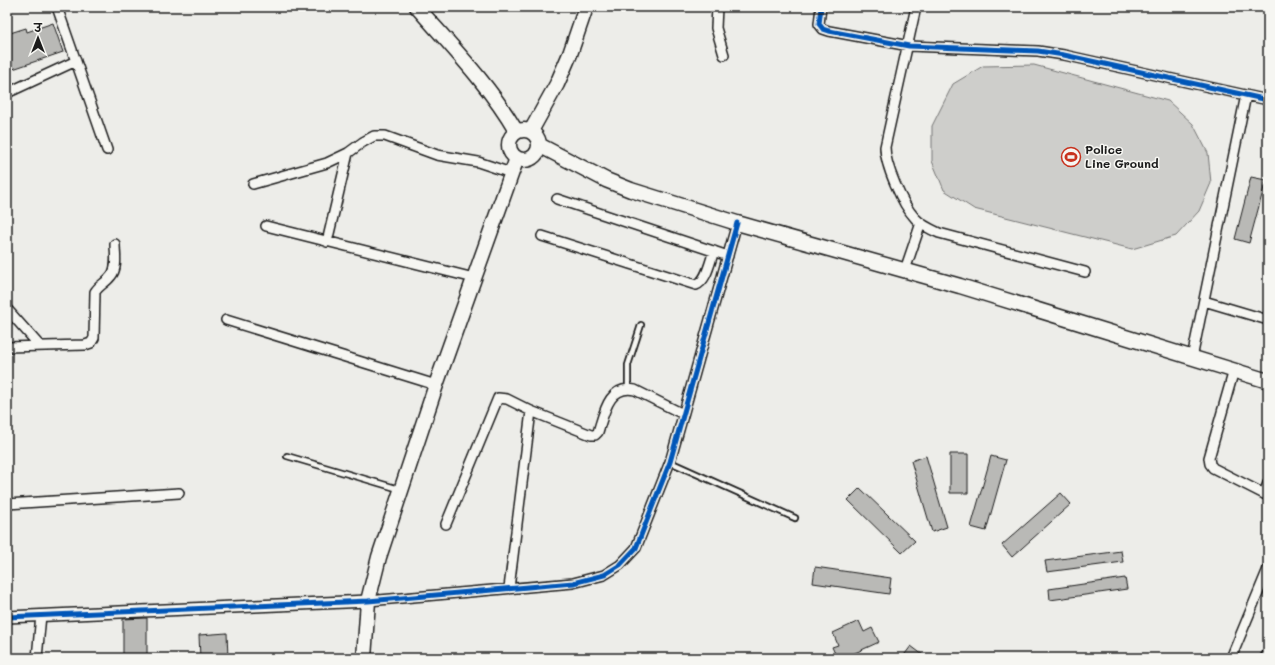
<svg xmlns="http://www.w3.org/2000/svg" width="1275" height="665" font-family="Mali,'Playpen Sans Deva',sans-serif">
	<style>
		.green { fill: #cececb; stroke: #757574 }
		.building { fill: #b9b9b6; stroke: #1c1c1c }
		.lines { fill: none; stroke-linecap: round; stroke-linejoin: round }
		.service-casing { stroke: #1c1c1c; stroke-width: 8 }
		.minor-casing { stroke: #1c1c1c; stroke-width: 12 }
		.tertiary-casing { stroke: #1c1c1c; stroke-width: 14 }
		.primary-casing { stroke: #1c1c1c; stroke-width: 17 }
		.service { stroke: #f6f6f2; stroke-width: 4.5 }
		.minor { stroke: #f6f6f2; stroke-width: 9 }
		.tertiary { stroke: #f6f6f2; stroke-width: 11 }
		.primary { stroke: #f6f6f2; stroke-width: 14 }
		.cycleway-casing { stroke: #f6f6f2; stroke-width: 8 }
		.cycleway { stroke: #0057b8; stroke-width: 5 }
		.labels { text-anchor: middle; stroke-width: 3; stroke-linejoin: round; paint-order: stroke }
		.poi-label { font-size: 12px; font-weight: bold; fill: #1c1c1c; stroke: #f6f6f2; text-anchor: start }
	</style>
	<rect width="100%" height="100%" fill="#edede9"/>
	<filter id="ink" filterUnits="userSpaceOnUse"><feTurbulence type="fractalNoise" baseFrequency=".025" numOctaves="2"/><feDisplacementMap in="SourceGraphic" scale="8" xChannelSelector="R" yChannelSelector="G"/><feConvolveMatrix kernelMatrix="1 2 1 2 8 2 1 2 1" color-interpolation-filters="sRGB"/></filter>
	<g filter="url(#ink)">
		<path class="green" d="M 1034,65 L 1168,101 L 1193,124 L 1208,153 L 1211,183 L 1199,211 L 1176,236 L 1132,249 L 974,209 L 944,190 L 932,161 L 932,126 L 953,84 L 983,66 Z"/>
		<path class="building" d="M 53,23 L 63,52 L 7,71 L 7,34 L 26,28 L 27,32 Z
			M 1251,177 L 1266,180 L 1249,243 L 1235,239 Z
			M 950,454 L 968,454 L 968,493 L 950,493 Z
			M 926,456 L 947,527 L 932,532 L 911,461 Z
			M 991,456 L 1006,460 L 986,531 L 971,527 Z
			M 860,488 L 915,541 L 902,553 L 848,500 Z
			M 1061,493 L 1071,504 L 1012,557 L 1002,545 Z
			M 1121,551 L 1123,562 L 1047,572 L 1045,561 Z
			M 815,567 L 891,578 L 889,594 L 813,583 Z
			M 1125,578 L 1127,589 L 1050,600 L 1049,589 Z
			M 147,618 L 147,658 L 123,658 L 123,619 Z
			M 859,621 L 864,632 L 872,628 L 879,642 L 844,658 L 837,658 L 832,647 L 838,645 L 833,633 Z
			M 227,633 L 228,658 L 200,658 L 199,635 Z
			M 911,646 L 927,658 L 902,658 Z"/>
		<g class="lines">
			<g class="service-casing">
				<path id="service" d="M 628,388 L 628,365 L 641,325
					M 287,456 L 399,489
					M 670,462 L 795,518"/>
			</g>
			<g class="minor-casing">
				<path id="minor" d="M 57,7 L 107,150
					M 717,7 L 716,28 L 724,55
					M 821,7 L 819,24 L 823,29 L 829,31 L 909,46 L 1038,51 L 1064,55 L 1268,100
					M 916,7 L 885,147 C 885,165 902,204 915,218 C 921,225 930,229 939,233 L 1085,272
					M 7,93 L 76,61
					M 253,184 L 327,163 L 348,153 L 363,142 L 374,136 L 385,136 L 437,155 L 478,162 L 511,173
					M 557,199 L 728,256
					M 266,226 L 474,278
					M 542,236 L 696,285 C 707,281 710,261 714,251
					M 327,242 L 348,153
					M 905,270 L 921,223
					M 1204,301 L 1268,320
					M 7,309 L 39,345
					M 226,320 L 436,385
					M 7,347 L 85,345 L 91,343 L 94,338 L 95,292 C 99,285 106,283 111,276 C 118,268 115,254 115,244
					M 1192,358 L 1246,95
					M 1234,370 L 1209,458 L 1210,464 L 1213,468 L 1268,496
					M 1264,494 L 1268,483
					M 7,504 L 179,493
					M 446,524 L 498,398 L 507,399 L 531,411 L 591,435 L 595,435 L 598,432 C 604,413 609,384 635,390 L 683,414
					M 509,588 L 531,411
					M 368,601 L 573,583 L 604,575 L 620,565 L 636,548 L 670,462 L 737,223
					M 37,658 L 41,615
					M 1231,658 L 1268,569"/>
			</g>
			<g class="tertiary-casing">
				<path id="tertiary" d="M 7,617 L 368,601
					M 1266,658 L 1268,655"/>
			</g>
			<g class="primary-casing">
				<path id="primary" d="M 417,7 C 452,47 490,86 516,131
					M509 145a15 15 0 1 1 30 0a15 15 0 1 1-30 0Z
					M 531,131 L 557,84 L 570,54 L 586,7
					M 539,145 L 606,180 L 631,190 L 737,223 L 960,286 L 1268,381
					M 364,658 L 368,601 L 379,557 L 436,385 L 517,158"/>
			</g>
			<use href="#service" class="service"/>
			<use href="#minor" class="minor"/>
			<use href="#tertiary" class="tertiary"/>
			<use href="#primary" class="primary"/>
			<g class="cycleway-casing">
				<path id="cycleway" d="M 821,7 L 819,24 L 823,29 L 829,31 L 909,46 L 1038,51 L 1064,55 L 1268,100
					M 7,617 L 368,601 L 573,583 L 604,575 L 620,565 L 636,548 L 670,462 L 737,223"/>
			</g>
			<use href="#cycleway" class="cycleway"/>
		</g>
	</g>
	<defs>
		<g id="stadium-ring" transform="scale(1)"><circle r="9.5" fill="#f6f6f2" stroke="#c8321e" stroke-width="1.5"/><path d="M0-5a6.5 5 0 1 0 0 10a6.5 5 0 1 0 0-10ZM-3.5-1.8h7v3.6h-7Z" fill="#c8321e"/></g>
	</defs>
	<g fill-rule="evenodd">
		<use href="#stadium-ring" x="1071" y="157"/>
	</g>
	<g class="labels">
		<g class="poi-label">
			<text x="1085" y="154">Police<tspan x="1085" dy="14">Line Ground</tspan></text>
		</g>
	</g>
	<rect width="1275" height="665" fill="none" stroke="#f6f6f2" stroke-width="24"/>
	<rect x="12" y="12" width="1251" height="641" fill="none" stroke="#1c1c1c" stroke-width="1.5" filter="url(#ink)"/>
	<g transform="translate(38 38)" stroke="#f6f6f2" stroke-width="3" paint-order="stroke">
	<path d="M0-3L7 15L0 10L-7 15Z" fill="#1c1c1c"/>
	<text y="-6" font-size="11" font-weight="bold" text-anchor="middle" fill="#1c1c1c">उ</text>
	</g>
</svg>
